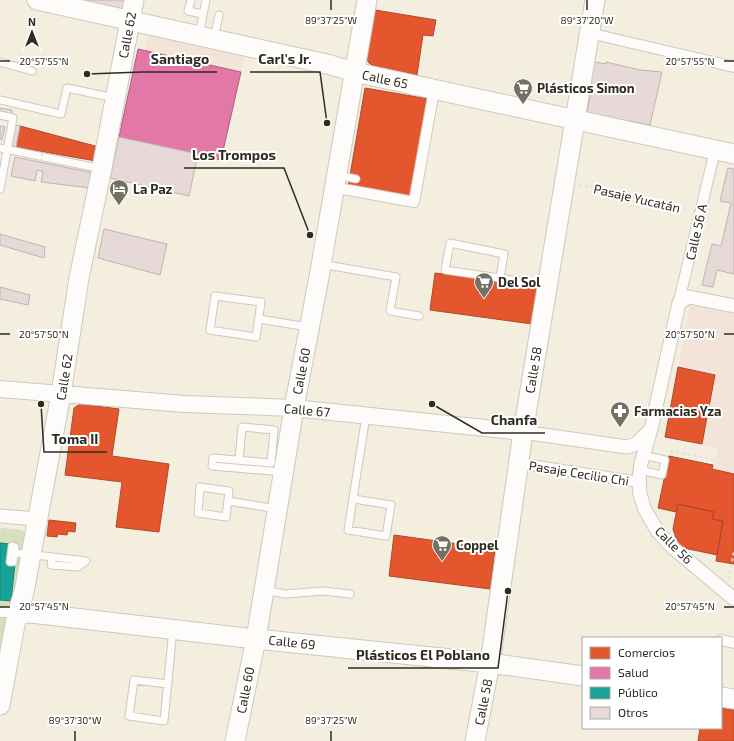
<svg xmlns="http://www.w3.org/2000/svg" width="734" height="741" font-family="'Exo 2',sans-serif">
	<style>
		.commercial { fill: #f3e3d8 }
		.green { fill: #d4e0bb }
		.shops { fill: #e4572e; stroke: #ae4a2a }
		.health { fill: #e377a8; stroke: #ad6080 }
		.public { fill: #17a398; stroke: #1e7f74 }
		.building { fill: #e6d9d7; stroke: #bdb5b1 }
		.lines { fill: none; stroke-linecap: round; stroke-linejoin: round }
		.service-casing { stroke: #cdc9bd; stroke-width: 9 }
		.pedestrian-casing { stroke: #cdc9bd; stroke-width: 12 }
		.minor-casing { stroke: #cdc9bd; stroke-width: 15 }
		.tertiary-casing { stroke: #cdc9bd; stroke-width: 18 }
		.secondary-casing { stroke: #cdc9bd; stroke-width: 21 }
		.path { stroke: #e3e1dc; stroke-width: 2; stroke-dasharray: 3 3; stroke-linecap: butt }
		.service { stroke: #fdfcfa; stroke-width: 7 }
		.pedestrian { stroke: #fdfcfa; stroke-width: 10 }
		.minor { stroke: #fdfcfa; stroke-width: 13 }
		.tertiary { stroke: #fdfcfa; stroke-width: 16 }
		.secondary { stroke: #fdfcfa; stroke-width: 19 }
		.path-bridge { stroke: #e3e1dc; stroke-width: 2; stroke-dasharray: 3 3; stroke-linecap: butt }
		.ticks { fill: none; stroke: #2f2c21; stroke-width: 1.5 }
		.labels { text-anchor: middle; stroke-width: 4; stroke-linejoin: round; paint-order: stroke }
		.street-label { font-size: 13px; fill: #2f2c21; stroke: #fff }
		.poi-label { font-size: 13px; font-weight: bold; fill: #2f2c21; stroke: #fff; text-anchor: start }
		.ticks-label { font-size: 10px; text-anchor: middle; fill: #2f2c21; stroke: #fff; stroke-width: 4; stroke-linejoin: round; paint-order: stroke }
		.leader { fill: none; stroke: #2f2c21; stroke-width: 1.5 }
		.callout-dot { fill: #2f2c21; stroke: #fff; stroke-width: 1.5 }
		.callout-label { font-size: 14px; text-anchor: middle; font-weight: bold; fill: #2f2c21; stroke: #fff; stroke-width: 4; stroke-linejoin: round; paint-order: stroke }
	</style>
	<rect width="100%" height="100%" fill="#f3eede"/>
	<path class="commercial" d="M 148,34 L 244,56 L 241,72 L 145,51 Z
		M 690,305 L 734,314 L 734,564 L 716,561 L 716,555 L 682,546 L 674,532 L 676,512 L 658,508 L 669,456 L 715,465 L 718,448 L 665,437 Z"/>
	<path class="green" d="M 0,528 L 22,530 L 26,534 L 18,595 L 0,656 Z"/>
	<path class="shops" d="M 375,10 L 436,20 L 433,36 L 423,35 L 417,75 L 374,66 L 369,63 L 366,58 Z
		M 365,88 L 429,99 L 412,198 L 348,187 Z
		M 20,126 L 99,147 L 96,161 L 16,147 Z
		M 435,273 L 538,287 L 532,324 L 430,310 Z
		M 678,367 L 715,375 L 702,444 L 665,437 Z
		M 80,404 L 119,409 L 112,456 L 169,464 L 159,532 L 116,527 L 122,482 L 65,475 L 74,408 Z
		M 669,456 L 713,465 L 712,469 L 734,474 L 734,564 L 716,561 L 723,521 L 712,519 L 714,512 L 678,504 L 676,512 L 658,508 Z
		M 678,504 L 714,512 L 712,519 L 723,521 L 717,555 L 684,548 L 680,544 L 676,538 L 673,529 Z
		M 49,520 L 76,523 L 75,532 L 68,531 L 67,535 L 58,534 L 57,537 L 47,536 Z
		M 394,535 L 495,549 L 490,589 L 389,576 Z
		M 721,708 L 734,710 L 734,741 L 698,741 L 700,728 L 721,728 Z"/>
	<path class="health" d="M 138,49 L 241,72 L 221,160 L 119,137 Z"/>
	<path class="public" d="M 0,543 L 10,544 L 15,564 L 11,601 L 0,600 Z"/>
	<path class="building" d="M 70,0 L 124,0 L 122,12 Z
		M 594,62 L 606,64 L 606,62 L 640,70 L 662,72 L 650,125 L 587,113 L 592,86 L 589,85 Z
		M 0,108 L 12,110 L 12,122 L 0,119 Z
		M 10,123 L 20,126 L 16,147 L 6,145 Z
		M 0,126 L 5,127 L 2,140 L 0,139 Z
		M 119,137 L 198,154 L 189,196 L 110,178 Z
		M 15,157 L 93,173 L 90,188 L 41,182 L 43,172 L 37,170 L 35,181 L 11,176 Z
		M 728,168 L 734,169 L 734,274 L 717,270 L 713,287 L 702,285 L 712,244 L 721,246 L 731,203 L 720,201 Z
		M 104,229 L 167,244 L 160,275 L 98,258 Z
		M 0,234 L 45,247 L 44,258 L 0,245 Z
		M 0,287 L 30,295 L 28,305 L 0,299 Z"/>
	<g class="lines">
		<g class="service-casing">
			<path id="service" d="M 191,0 L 188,11 L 203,14
				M 199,35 L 206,0
				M 214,39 L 219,15
				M 0,62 L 32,71
				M 0,100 L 61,114 L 67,88 L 115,98
				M 0,115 L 13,118 L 0,189
				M 0,148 L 102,169
				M 337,175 L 356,179
				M 321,264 L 396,277 L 390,311 L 419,316
				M 500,278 L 504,254 L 450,243 L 445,270 L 547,285
				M 215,296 L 261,302 L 256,337 L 210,330 Z
				M 259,319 L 308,327
				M 239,460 L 242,427 L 274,430 L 271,463 L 213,458 L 212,466 L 283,472
				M 640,470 L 662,475 L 665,460 L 643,455
				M 200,487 L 229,491 L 226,517 L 198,513 Z
				M 354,499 L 391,505 L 386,536 L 348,530 L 366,416
				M 228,501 L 277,509
				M 12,546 L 15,547 L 13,562 L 10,562 Z
				M 14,553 C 38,555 62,558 86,561 L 78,567 L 51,565 L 52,557
				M 264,590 L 285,594 L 323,591 L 350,594
				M 168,684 L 134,680 L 129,716 L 164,721 L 173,629"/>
		</g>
		<g class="pedestrian-casing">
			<path id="pedestrian" d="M 589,33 L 734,67
				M 343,189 L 414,202 L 433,96
				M 678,305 L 713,159
				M 518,463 L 639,482
				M 0,612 L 8,612
				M 721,640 L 734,643"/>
		</g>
		<g class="minor-casing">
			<path id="minor" d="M 734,306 L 689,297 L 679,303 L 651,429 L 641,463 L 639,480 L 640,494 L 645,510 L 658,532 L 672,547 L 734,599
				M 523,432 L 627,447 L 636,444 L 648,432
				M 0,516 L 37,519"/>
		</g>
		<g class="tertiary-casing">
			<path id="tertiary" d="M 0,389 L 185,404 L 294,408 L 523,432"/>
		</g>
		<g class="secondary-casing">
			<path id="secondary" d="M 37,0 L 331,65 L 354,72 L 734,154
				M 17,614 L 31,613 L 256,639 L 490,663 L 583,676
				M 721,697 L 734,699
				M 0,705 L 17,614 L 24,592 L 61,394 L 79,278 L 101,173 L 134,0
				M 235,741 L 256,639 L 294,408 L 319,277 L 367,0
				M 475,741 L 490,663 L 523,432 L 595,0"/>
		</g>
		<path class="path" d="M 579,184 L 690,211
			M 670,451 L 716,460
			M 0,530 L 20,533
			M 729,579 L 734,551"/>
		<use href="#service" class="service"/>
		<use href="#pedestrian" class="pedestrian"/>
		<use href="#minor" class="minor"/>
		<use href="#tertiary" class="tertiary"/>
		<use href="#secondary" class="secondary"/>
		<path class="path-bridge" d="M 41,162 L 43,151"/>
	</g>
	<path class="ticks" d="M 331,0 L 331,10M 587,0 L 587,10M 0,61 L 10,61M 724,61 L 734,61M 0,334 L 10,334M 724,334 L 734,334M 0,607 L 10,607M 724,607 L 734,607M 75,731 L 75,741M 331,731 L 331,741"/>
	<defs>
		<g id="supermarket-pin" transform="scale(1)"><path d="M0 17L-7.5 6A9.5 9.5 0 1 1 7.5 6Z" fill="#747063" stroke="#fff"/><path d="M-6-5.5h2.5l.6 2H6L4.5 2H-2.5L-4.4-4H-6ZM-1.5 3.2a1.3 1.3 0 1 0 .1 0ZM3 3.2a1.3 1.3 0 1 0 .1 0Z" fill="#fff"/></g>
		<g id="hotel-pin" transform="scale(1)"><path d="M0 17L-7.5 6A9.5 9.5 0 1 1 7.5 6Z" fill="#747063" stroke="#fff"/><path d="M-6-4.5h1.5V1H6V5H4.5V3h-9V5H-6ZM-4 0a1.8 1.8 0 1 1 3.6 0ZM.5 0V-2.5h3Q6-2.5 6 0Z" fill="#fff"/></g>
		<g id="pharmacy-pin" transform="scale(1)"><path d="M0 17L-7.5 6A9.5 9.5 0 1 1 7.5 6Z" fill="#747063" stroke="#fff"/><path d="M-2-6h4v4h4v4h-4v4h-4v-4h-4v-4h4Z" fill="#fff"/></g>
	</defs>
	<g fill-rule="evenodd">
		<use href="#supermarket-pin" x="523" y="88"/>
		<use href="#hotel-pin" x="119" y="189"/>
		<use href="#supermarket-pin" x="484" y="282"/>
		<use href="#pharmacy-pin" x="620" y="411"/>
		<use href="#supermarket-pin" x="442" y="545"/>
	</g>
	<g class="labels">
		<g class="street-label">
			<text transform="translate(127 35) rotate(-79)" y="5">Calle 62</text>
			<text transform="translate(385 79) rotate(12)" y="5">Calle 65</text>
			<text transform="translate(637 198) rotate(13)" y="5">Pasaje Yucatán</text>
			<text transform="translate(696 232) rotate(-77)" y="5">Calle 56 A</text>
			<text transform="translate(533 370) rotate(-81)" y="5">Calle 58</text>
			<text transform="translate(301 371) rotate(-79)" y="5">Calle 60</text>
			<text transform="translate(64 377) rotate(-81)" y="5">Calle 62</text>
			<text transform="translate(307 410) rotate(5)" y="5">Calle 67</text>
			<text transform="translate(579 473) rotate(9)" y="5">Pasaje Cecilio Chi</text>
			<text transform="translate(674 545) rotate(45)" y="5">Calle 56</text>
			<text transform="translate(292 642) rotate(6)" y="5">Calle 69</text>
			<text transform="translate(245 690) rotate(-79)" y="5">Calle 60</text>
			<text transform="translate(483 702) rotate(-79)" y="5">Calle 58</text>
		</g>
		<g class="poi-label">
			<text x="537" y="93">Plásticos Simon</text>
			<text x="133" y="194">La Paz</text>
			<text x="498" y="287">Del Sol</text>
			<text x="634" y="416">Farmacias Yza</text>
			<text x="456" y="550">Coppel</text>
		</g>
	</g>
	<g class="ticks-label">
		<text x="331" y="24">89°37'25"W</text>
		<text x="587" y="24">89°37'20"W</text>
		<text x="44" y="65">20°57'55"N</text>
		<text x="690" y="65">20°57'55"N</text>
		<text x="44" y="338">20°57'50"N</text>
		<text x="690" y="338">20°57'50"N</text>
		<text x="44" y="610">20°57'45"N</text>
		<text x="690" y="610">20°57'45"N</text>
		<text x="75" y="724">89°37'30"W</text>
		<text x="331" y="724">89°37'25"W</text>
	</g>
	<path class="leader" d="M327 123L320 72H250M87 74L142 72H217M310 235L284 168H184M432 404L482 433H545M41 404L44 452H107M508 591L498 668H348"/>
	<g class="callout-dot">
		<circle cx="327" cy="123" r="4"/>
		<circle cx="87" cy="74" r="4"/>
		<circle cx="310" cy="235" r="4"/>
		<circle cx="432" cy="404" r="4"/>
		<circle cx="41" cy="404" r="4"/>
		<circle cx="508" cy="591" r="4"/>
	</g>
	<g class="callout-label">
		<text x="285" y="64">Carl's Jr.</text>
		<text x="180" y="64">Santiago</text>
		<text x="234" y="160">Los Trompos</text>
		<text x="514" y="425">Chanfa</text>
		<text x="75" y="444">Toma II</text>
		<text x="423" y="660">Plásticos El Poblano</text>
	</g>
	<rect x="582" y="637" width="140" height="92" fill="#ffffff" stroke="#acaba6"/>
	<rect x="590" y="647" width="20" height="12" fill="#e4572e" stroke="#acaba6"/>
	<text x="618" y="657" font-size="12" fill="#2f2c21">Comercios</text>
	<rect x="590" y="667" width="20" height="12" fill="#e377a8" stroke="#acaba6"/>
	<text x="618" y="677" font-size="12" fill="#2f2c21">Salud</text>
	<rect x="590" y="687" width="20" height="12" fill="#17a398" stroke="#acaba6"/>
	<text x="618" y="697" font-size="12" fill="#2f2c21">Público</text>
	<rect x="590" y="707" width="20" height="12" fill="#e6d9d7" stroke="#acaba6"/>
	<text x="618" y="717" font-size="12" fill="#2f2c21">Otros</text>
	<g transform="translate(32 32)" stroke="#ffffff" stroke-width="3" paint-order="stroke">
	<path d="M0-3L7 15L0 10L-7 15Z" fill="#2f2c21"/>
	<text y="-6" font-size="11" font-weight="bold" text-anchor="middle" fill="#2f2c21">N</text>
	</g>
</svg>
